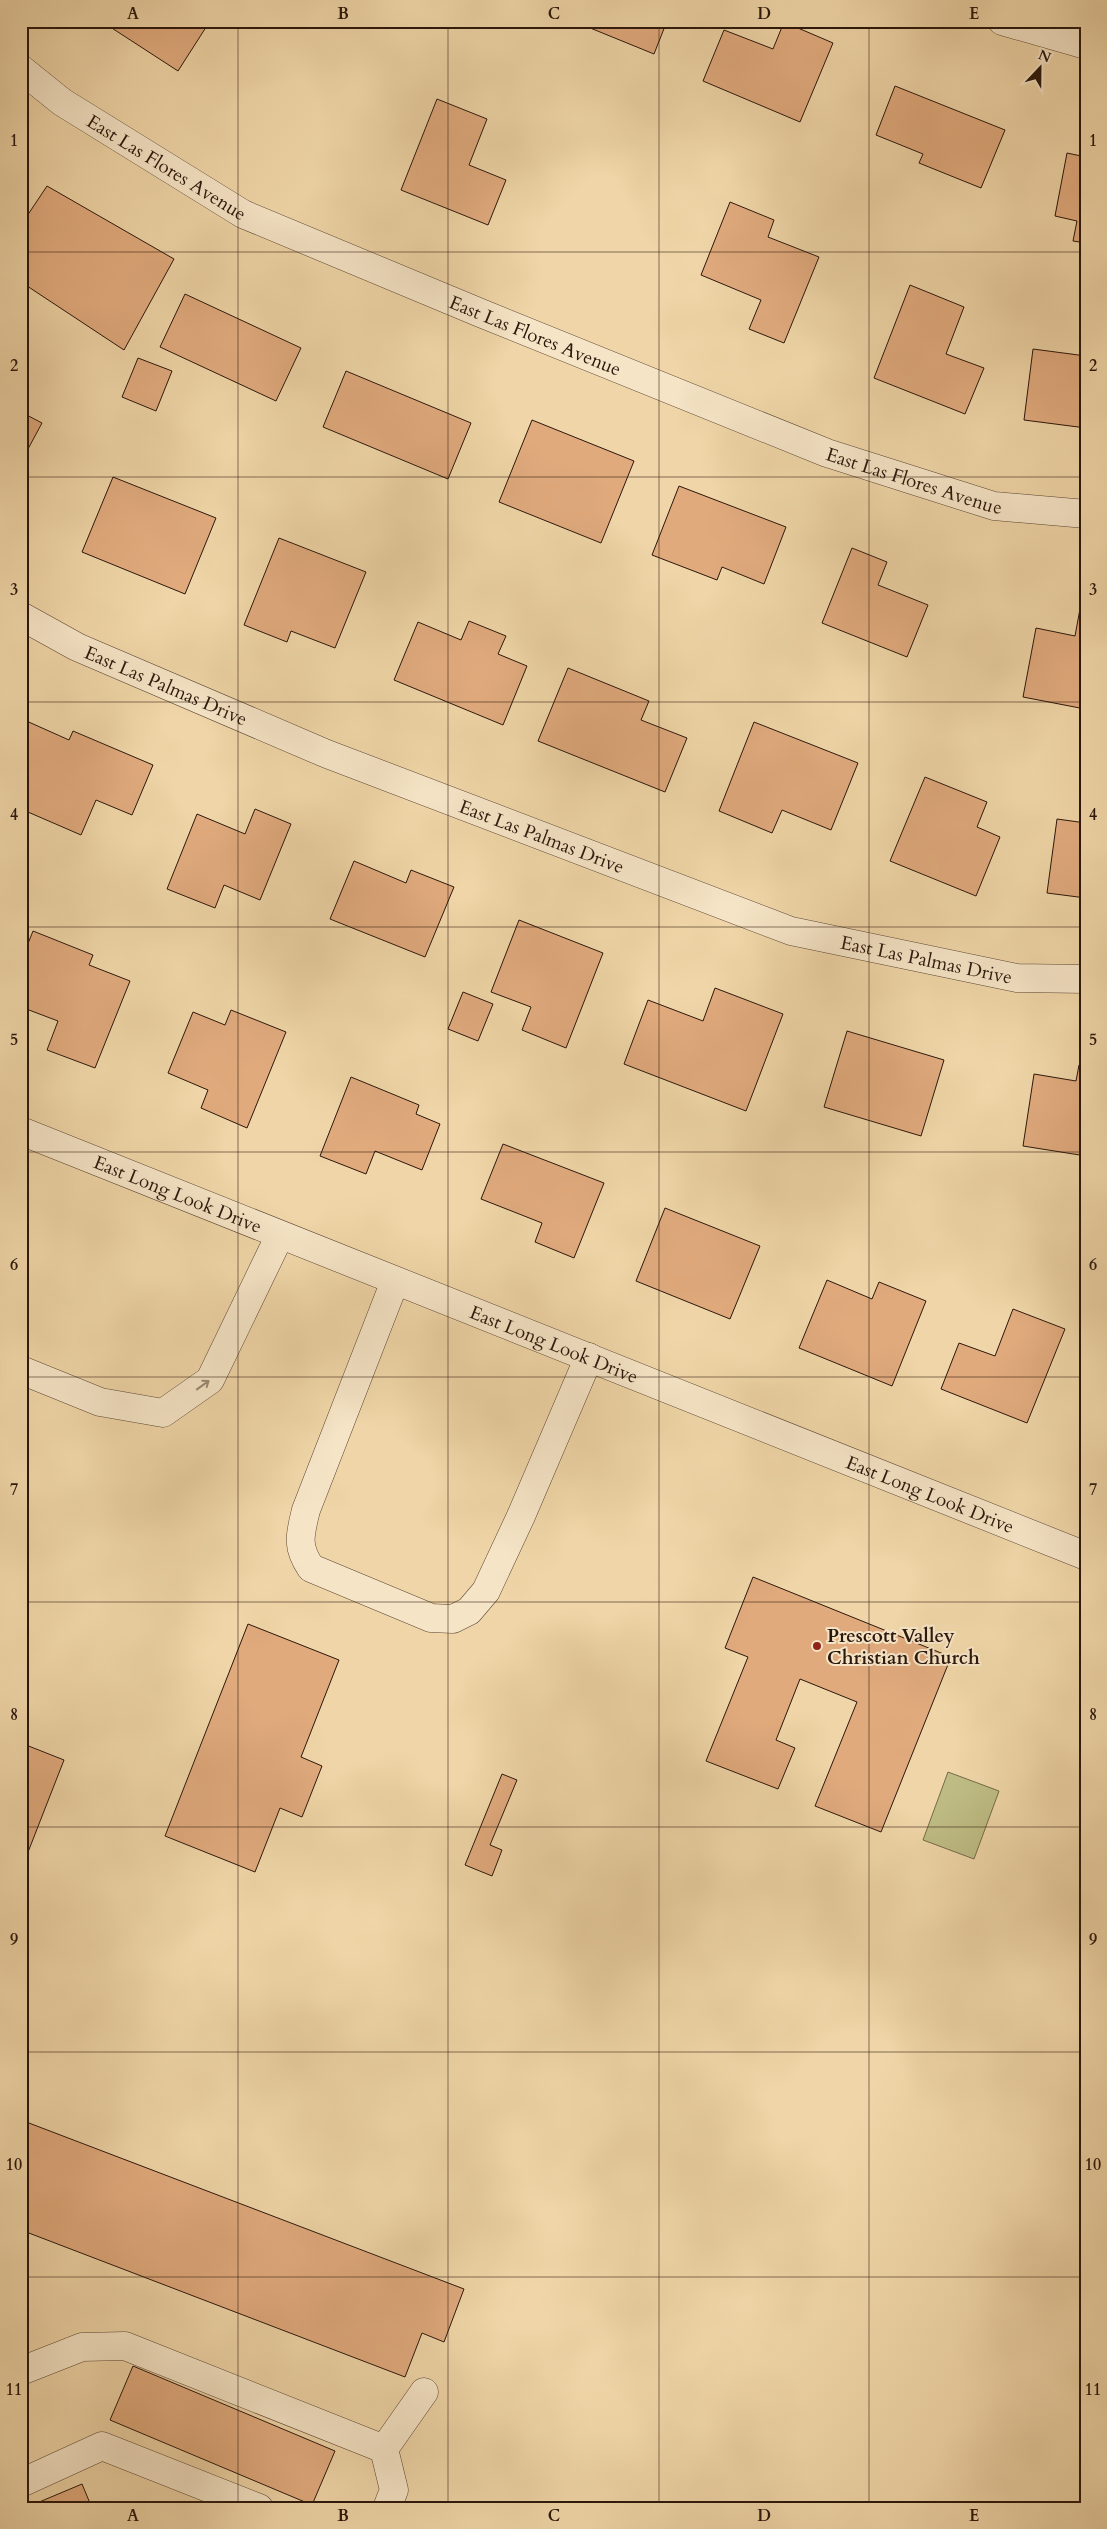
<svg xmlns="http://www.w3.org/2000/svg" width="1107" height="2529" font-family="Cardo,serif">
	<style>
		.green { fill: #bebc84; stroke: #746a48 }
		.building { fill: #e0aa7d; stroke: #2b170c }
		.lines { fill: none; stroke-linecap: round; stroke-linejoin: round }
		.minor-casing { stroke: #5c4633; stroke-width: 29 }
		.minor { stroke: #f5e4c6; stroke-width: 28 }
		.oneway { stroke: #9a8872 }
		.grid { fill: none; stroke: #2b170c; stroke-width: 1; stroke-opacity: 0.55 }
		.poi-dot { fill: #8f2418; stroke: #f5e4c6; stroke-width: 2 }
		.labels { text-anchor: middle; stroke-width: 4; stroke-linejoin: round; paint-order: stroke }
		.street-label { font-size: 19px; fill: #2b170c; stroke: #f5e4c6 }
		.poi-label { font-size: 19px; font-weight: bold; fill: #2b170c; stroke: #f5e4c6; text-anchor: start }
		.neatline { fill: none; stroke: #2b170c; stroke-width: 2 }
		.grid-label { font-size: 16px; text-anchor: middle; font-weight: bold; fill: #2b170c }
	</style>
	<rect width="100%" height="100%" fill="#efd5a7"/>
	<filter id="stains"><feTurbulence type="fractalNoise" baseFrequency=".004" numOctaves="4"/><feColorMatrix values="0 0 0 0 .2 0 0 0 0 .09 0 0 0 0 .02 0 0 0 .5 -.17"/></filter>
	<radialGradient id="worn" r=".72"><stop offset=".6" stop-color="#630" stop-opacity="0"/><stop offset="1" stop-color="#630" stop-opacity=".3"/></radialGradient>
	<path class="green" d="M 948,1772 L 999,1791 L 974,1859 L 923,1840 Z"/>
	<path class="building" d="M 101,21 L 210,21 L 178,71 Z
		M 573,21 L 667,21 L 654,54 Z
		M 784,22 L 833,43 L 800,122 L 703,81 L 724,30 L 773,49 Z
		M 895,86 L 1005,130 L 981,188 L 919,163 L 923,154 L 876,135 Z
		M 437,99 L 487,119 L 469,165 L 506,180 L 488,225 L 401,190 Z
		M 1067,153 L 1086,157 L 1086,243 L 1073,241 L 1077,221 L 1055,216 Z
		M 47,186 L 174,259 L 124,350 L 21,282 L 21,225 Z
		M 730,202 L 774,220 L 768,237 L 819,257 L 784,343 L 749,329 L 761,300 L 701,275 Z
		M 910,285 L 964,307 L 946,354 L 984,368 L 965,414 L 874,378 Z
		M 185,294 L 301,348 L 276,401 L 160,347 Z
		M 1033,349 L 1086,356 L 1086,428 L 1024,420 Z
		M 138,358 L 172,371 L 156,411 L 122,397 Z
		M 346,371 L 471,423 L 448,479 L 323,427 Z
		M 21,412 L 42,423 L 21,462 Z
		M 532,420 L 634,461 L 601,543 L 499,502 Z
		M 113,477 L 216,518 L 185,594 L 82,552 Z
		M 679,486 L 786,527 L 764,584 L 722,567 L 717,580 L 652,555 Z
		M 279,538 L 366,572 L 335,648 L 291,631 L 287,642 L 244,625 Z
		M 852,548 L 887,562 L 878,585 L 928,605 L 907,657 L 822,623 Z
		M 1082,598 L 1086,599 L 1085,709 L 1023,697 L 1036,628 L 1075,636 Z
		M 469,621 L 506,636 L 498,654 L 527,666 L 503,725 L 394,680 L 418,622 L 461,640 Z
		M 568,668 L 649,701 L 641,720 L 687,738 L 665,792 L 538,741 Z
		M 22,719 L 69,740 L 73,731 L 153,765 L 132,815 L 96,800 L 81,835 L 21,809 Z
		M 754,722 L 858,763 L 831,830 L 782,810 L 772,833 L 719,811 Z
		M 925,777 L 987,802 L 977,827 L 1000,837 L 976,896 L 890,861 Z
		M 255,809 L 291,824 L 260,900 L 224,885 L 215,908 L 167,889 L 197,814 L 245,834 Z
		M 1057,819 L 1086,823 L 1086,898 L 1047,893 Z
		M 354,861 L 406,883 L 411,870 L 454,887 L 425,957 L 330,919 Z
		M 519,920 L 603,953 L 566,1048 L 522,1030 L 531,1007 L 491,992 Z
		M 33,931 L 93,955 L 89,965 L 130,981 L 95,1068 L 47,1050 L 58,1021 L 21,1007 L 21,961 Z
		M 715,988 L 783,1014 L 746,1111 L 624,1064 L 648,1000 L 703,1021 Z
		M 463,992 L 493,1004 L 478,1041 L 448,1029 Z
		M 231,1010 L 286,1032 L 247,1128 L 201,1108 L 208,1090 L 168,1073 L 193,1012 L 225,1025 Z
		M 847,1031 L 944,1060 L 921,1136 L 824,1107 Z
		M 1079,1065 L 1086,1066 L 1086,1156 L 1023,1146 L 1034,1074 L 1076,1081 Z
		M 351,1077 L 419,1105 L 416,1114 L 440,1124 L 422,1170 L 375,1151 L 366,1174 L 320,1156 Z
		M 503,1144 L 604,1183 L 574,1258 L 535,1242 L 542,1223 L 481,1199 Z
		M 665,1208 L 760,1246 L 730,1319 L 636,1281 Z
		M 827,1280 L 872,1299 L 879,1282 L 926,1301 L 892,1386 L 799,1348 Z
		M 1013,1309 L 1065,1329 L 1027,1423 L 941,1389 L 959,1343 L 995,1356 Z
		M 753,1577 L 951,1657 L 881,1832 L 815,1806 L 857,1702 L 800,1679 L 776,1740 L 795,1748 L 778,1789 L 706,1761 L 748,1657 L 725,1648 Z
		M 248,1624 L 339,1660 L 301,1757 L 322,1766 L 302,1817 L 280,1808 L 255,1872 L 165,1836 Z
		M 21,1743 L 64,1760 L 21,1870 Z
		M 502,1774 L 517,1780 L 490,1845 L 502,1850 L 492,1876 L 465,1865 Z
		M 21,2120 L 464,2289 L 444,2342 L 422,2333 L 405,2377 L 21,2230 Z
		M 133,2366 L 335,2451 L 312,2505 L 110,2420 Z
		M 82,2484 L 92,2508 L 25,2508 Z"/>
	<g class="lines">
		<g class="minor-casing">
			<g id="minor">
				<path d="M 1002,21 L 1086,45"/>
				<path id="s1" d="M 21,69 L 62,102 L 243,214 L 483,314 L 827,453 L 994,506 L 1086,514"/>
				<path id="s2" d="M 21,616 L 77,647 L 327,754 L 791,931 L 1017,978 L 1086,979"/>
				<path id="s3" d="M 21,1131 L 1086,1556"/>
				<path d="M 395,1281 L 306,1510 C 300,1535 296,1546 311,1568 L 431,1618 L 453,1619 L 469,1611 L 486,1591 L 521,1516 L 589,1357"/>
				<path d="M 21,1370 L 100,1402 L 163,1413 L 210,1380 L 280,1235"/>
				<path d="M 21,2371 L 82,2347 L 125,2346 L 384,2449 L 394,2490 L 387,2508"/>
				<path d="M 384,2449 L 424,2392"/>
				<path d="M 21,2483 L 102,2446 L 259,2508"/>
			</g>
		</g>
		<use href="#minor" class="minor"/>
	</g>
	<defs><path id="oneway-shaft" d="M-6 0H5M1.5-3L5.5 0L1.5 3" fill="none" stroke-width="1.6" stroke-linecap="round" stroke-linejoin="round" transform="scale(1.25)"/></defs>
	<use class="oneway" href="#oneway-shaft" transform="translate(203 1385) rotate(-36)"/>
	<path class="grid" d="M 238,21 L 238,2508M 448,21 L 448,2508M 659,21 L 659,2508M 869,21 L 869,2508M 21,252 L 1086,252M 21,477 L 1086,477M 21,702 L 1086,702M 21,927 L 1086,927M 21,1152 L 1086,1152M 21,1377 L 1086,1377M 21,1602 L 1086,1602M 21,1827 L 1086,1827M 21,2052 L 1086,2052M 21,2277 L 1086,2277"/>
	<circle class="poi-dot" cx="817" cy="1646" r="5"/>
	<g class="labels">
		<g class="street-label">
			<text dy="7" stroke="none"><textPath href="#s1" startOffset="176">East Las Flores Avenue</textPath></text>
			<text dy="7" stroke="none"><textPath href="#s1" startOffset="582">East Las Flores Avenue</textPath></text>
			<text dy="7" stroke="none"><textPath href="#s1" startOffset="988">East Las Flores Avenue</textPath></text>
			<text dy="7" stroke="none"><textPath href="#s2" startOffset="161">East Las Palmas Drive</textPath></text>
			<text dy="7" stroke="none"><textPath href="#s2" startOffset="566">East Las Palmas Drive</textPath></text>
			<text dy="7" stroke="none"><textPath href="#s2" startOffset="971">East Las Palmas Drive</textPath></text>
			<text dy="7" stroke="none"><textPath href="#s3" startOffset="169">East Long Look Drive</textPath></text>
			<text dy="7" stroke="none"><textPath href="#s3" startOffset="574">East Long Look Drive</textPath></text>
			<text dy="7" stroke="none"><textPath href="#s3" startOffset="979">East Long Look Drive</textPath></text>
		</g>
		<g class="poi-label">
			<text x="827" y="1642">Prescott Valley<tspan x="827" dy="22">Christian Church</tspan></text>
		</g>
	</g>
	<rect width="1107" height="2529" fill="none" stroke="#efd5a7" stroke-width="55"/>
	<g transform="translate(1040 68) rotate(22)" stroke="#f5e4c6" stroke-width="4" paint-order="stroke">
	<path d="M0-4L9 19L0 12L-9 19Z" fill="#2b170c"/>
	<text y="-8" font-size="14" font-weight="bold" text-anchor="middle" fill="#2b170c">N</text>
	</g>
	<rect x="28" y="28" width="1052" height="2474" class="neatline"/>
	<g class="grid-label">
		<text x="133" y="19">A</text>
		<text x="343" y="19">B</text>
		<text x="554" y="19">C</text>
		<text x="764" y="19">D</text>
		<text x="974" y="19">E</text>
		<text x="14" y="146">1</text>
		<text x="1093" y="146">1</text>
		<text x="14" y="371">2</text>
		<text x="1093" y="371">2</text>
		<text x="14" y="595">3</text>
		<text x="1093" y="595">3</text>
		<text x="14" y="820">4</text>
		<text x="1093" y="820">4</text>
		<text x="14" y="1045">5</text>
		<text x="1093" y="1045">5</text>
		<text x="14" y="1270">6</text>
		<text x="1093" y="1270">6</text>
		<text x="14" y="1495">7</text>
		<text x="1093" y="1495">7</text>
		<text x="14" y="1720">8</text>
		<text x="1093" y="1720">8</text>
		<text x="14" y="1945">9</text>
		<text x="1093" y="1945">9</text>
		<text x="14" y="2170">10</text>
		<text x="1093" y="2170">10</text>
		<text x="14" y="2395">11</text>
		<text x="1093" y="2395">11</text>
		<text x="133" y="2521">A</text>
		<text x="343" y="2521">B</text>
		<text x="554" y="2521">C</text>
		<text x="764" y="2521">D</text>
		<text x="974" y="2521">E</text>
	</g>
	<rect width="100%" height="100%" filter="url(#stains)"/>
	<rect width="100%" height="100%" fill="url(#worn)"/>
</svg>
